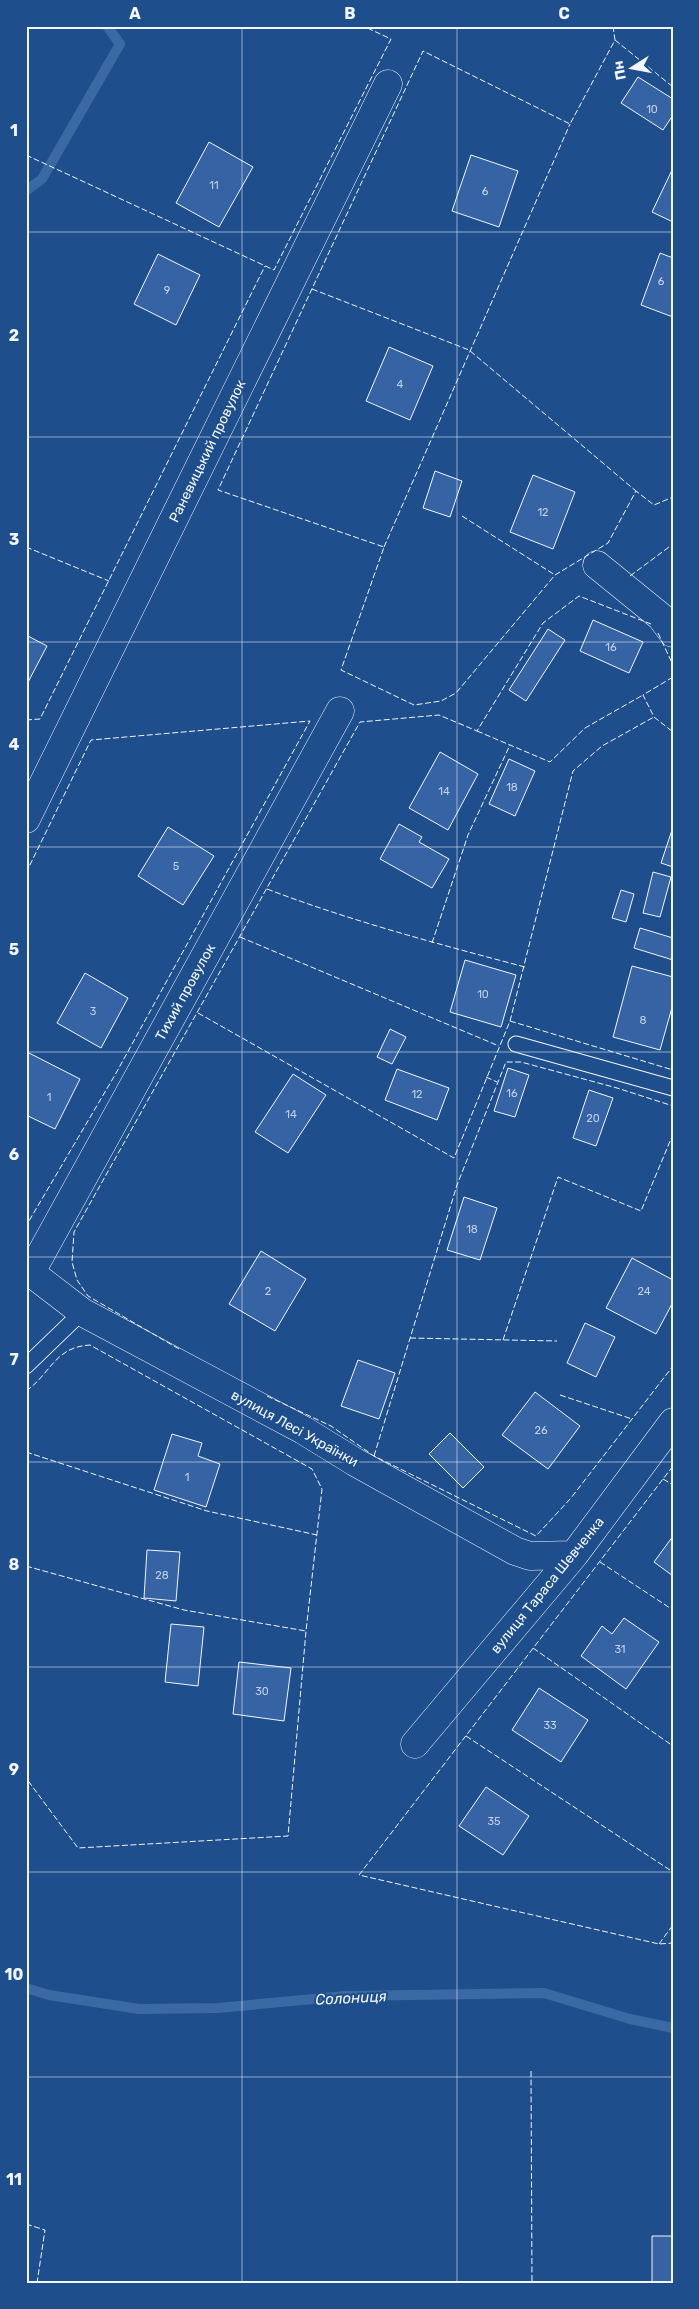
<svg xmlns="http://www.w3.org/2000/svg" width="699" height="2309" font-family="Rubik,sans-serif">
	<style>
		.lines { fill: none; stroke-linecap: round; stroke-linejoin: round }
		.stream { stroke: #3b69a3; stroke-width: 10 }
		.building { fill: #3563a3; stroke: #f2f6ff }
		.lane-casing { stroke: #f2f6ff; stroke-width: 17 }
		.street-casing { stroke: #f2f6ff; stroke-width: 29 }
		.lane { stroke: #1f4e8c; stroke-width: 15 }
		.street { stroke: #1f4e8c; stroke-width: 28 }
		.fence { stroke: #f2f6ff; stroke-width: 1; stroke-dasharray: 6 2.5; stroke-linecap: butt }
		.grid { fill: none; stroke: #f2f6ff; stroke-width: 1; stroke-opacity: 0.55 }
		.labels { text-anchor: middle; stroke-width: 4; stroke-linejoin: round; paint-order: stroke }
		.number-label { font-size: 11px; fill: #c3d1e8 }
		.street-label { font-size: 14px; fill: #f2f6ff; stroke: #1f4e8c }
		.water-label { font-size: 15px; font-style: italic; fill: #f2f6ff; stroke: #1f4e8c }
		.neatline { fill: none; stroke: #f2f6ff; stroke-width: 2 }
		.grid-label { font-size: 16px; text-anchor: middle; font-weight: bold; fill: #f2f6ff }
	</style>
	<rect width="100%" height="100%" fill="#1f4e8c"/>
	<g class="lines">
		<path class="stream" d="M 27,190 L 42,179 L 120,44 L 107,26
			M 26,1988 L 49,1995 L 139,2009 L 218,2008 L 345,1996 L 544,1993 L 630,2019 L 673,2028"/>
	</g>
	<path class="building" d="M 638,77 L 673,99 L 673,115 L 663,130 L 621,103 Z
		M 209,142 L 253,167 L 219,227 L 176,203 Z
		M 471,155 L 518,171 L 499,227 L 452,211 Z
		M 673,168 L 673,222 L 652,212 Z
		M 660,253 L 673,258 L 673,317 L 641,305 Z
		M 158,254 L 200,275 L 176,325 L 134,304 Z
		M 389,347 L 433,366 L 410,420 L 366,401 Z
		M 435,471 L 462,481 L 450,517 L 423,508 Z
		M 533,475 L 575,492 L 553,549 L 510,532 Z
		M 593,620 L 643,642 L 629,673 L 580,651 Z
		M 548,629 L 565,640 L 526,701 L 509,690 Z
		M 26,635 L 47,646 L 26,686 Z
		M 440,752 L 478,774 L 448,830 L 409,808 Z
		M 509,759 L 535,771 L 515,816 L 489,804 Z
		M 399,824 L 422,837 L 419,842 L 449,859 L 432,888 L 380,859 Z
		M 168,827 L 214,856 L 183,905 L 138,876 Z
		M 673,827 L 673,867 L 661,863 Z
		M 653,872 L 671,877 L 660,917 L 643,913 Z
		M 621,890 L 634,894 L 626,922 L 612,918 Z
		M 640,928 L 673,938 L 673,960 L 634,948 Z
		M 465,960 L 516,975 L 501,1027 L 450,1012 Z
		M 632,966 L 673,977 L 673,1004 L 660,1050 L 613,1037 Z
		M 85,973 L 128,998 L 101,1048 L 57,1023 Z
		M 390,1029 L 406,1037 L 392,1064 L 377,1057 Z
		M 27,1052 L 80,1079 L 55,1129 L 26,1115 Z
		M 508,1068 L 529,1075 L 515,1117 L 494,1111 Z
		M 397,1069 L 449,1088 L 437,1120 L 385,1100 Z
		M 293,1074 L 326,1095 L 288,1153 L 255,1132 Z
		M 589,1090 L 613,1098 L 596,1146 L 573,1138 Z
		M 464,1197 L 497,1208 L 480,1260 L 447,1250 Z
		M 261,1251 L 306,1279 L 275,1331 L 229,1304 Z
		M 632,1258 L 673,1280 L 673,1302 L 656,1334 L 606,1308 Z
		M 585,1323 L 615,1337 L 596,1377 L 567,1363 Z
		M 358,1360 L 395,1373 L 379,1419 L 341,1406 Z
		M 535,1392 L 580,1426 L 548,1469 L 502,1435 Z
		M 450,1433 L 484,1467 L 463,1488 L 429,1454 Z
		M 172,1434 L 202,1443 L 198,1456 L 220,1464 L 206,1507 L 154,1490 Z
		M 673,1536 L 673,1576 L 654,1562 Z
		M 147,1550 L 180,1552 L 176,1601 L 144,1598 Z
		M 624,1618 L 659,1642 L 626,1689 L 581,1656 L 602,1626 L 612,1634 Z
		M 171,1624 L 204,1627 L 198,1686 L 165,1682 Z
		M 239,1662 L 291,1668 L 284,1721 L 233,1714 Z
		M 539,1688 L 588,1720 L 561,1762 L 512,1730 Z
		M 486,1787 L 529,1816 L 503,1855 L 459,1826 Z
		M 652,2236 L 673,2236 L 673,2283 L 652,2283 Z"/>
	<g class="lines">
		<g class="lane-casing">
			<path id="lane" d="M 516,1044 L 673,1088
				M 26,1366 L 82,1312"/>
		</g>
		<g class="street-casing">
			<path id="street" d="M 597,565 L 661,617 L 673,633
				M 26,819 L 388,84
				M 26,1269 L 82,1312 L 303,1430 L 355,1462 L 515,1551 L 530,1556 L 574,1555
				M 31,1272 L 340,711
				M 415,1744 L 574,1555 L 673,1422"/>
		</g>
		<use href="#lane" class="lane"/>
		<use href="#street" class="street"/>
		<path class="fence" d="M 613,26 L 615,40 L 570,124 L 423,51 L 218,490 L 384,547 L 341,670 L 414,705 L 441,701 L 456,693 L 555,575 L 608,543 L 636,491 L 654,505 L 673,497
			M 615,40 L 673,87
			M 26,155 L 274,270 L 391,39 L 363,26
			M 312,289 L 469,350 L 636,491
			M 462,516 L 555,575
			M 26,547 L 109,581
			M 384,547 L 570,124
			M 630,576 L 673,544
			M 658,633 L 673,665
			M 673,677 L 643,695 L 654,717 L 673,732
			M 26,720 L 40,719 L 265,266
			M 477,731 L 550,762 L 585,728 L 643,695
			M 26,873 L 91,740 L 310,721 L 115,1075 L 26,1226
			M 267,889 C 351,921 438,944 525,967
			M 240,937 L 499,1046
			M 432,943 L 468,835 L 510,745
			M 198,1013 L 454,1158 L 510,1021 L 573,771 L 602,746 L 654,717
			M 510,1021 L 673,1070
			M 486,1077 L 497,1082
			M 410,1338 L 557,1341
			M 503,1340 L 558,1177 L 641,1211 L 673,1134
			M 179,1349 L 88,1296 L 77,1280 L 72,1262 L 74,1232 L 360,722 L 439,715 L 477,731 L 543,623 L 579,596 L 651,624
			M 26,1391 C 51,1374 54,1347 90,1345 L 312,1469 L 322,1489 L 306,1631 L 288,1836 L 78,1848 L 26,1778
			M 560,1395 L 632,1419
			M 267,1396 L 331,1426 L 374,1456 L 536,1536 L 571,1498 L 673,1366
			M 26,1452 L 207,1511 L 317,1535
			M 374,1456 L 457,1185 L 506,1062 L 521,1062 L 617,1088 L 673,1106
			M 673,1466 L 359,1875 L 659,1944 L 673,1943
			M 663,1479 L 673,1485
			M 600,1562 L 673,1610
			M 26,1566 L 184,1610 L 306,1631
			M 533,1648 L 673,1746
			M 466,1736 L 673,1872
			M 659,1944 L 673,1925
			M 531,2071 L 532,2283
			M 26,2224 L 45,2230 L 37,2283"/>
	</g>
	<path class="grid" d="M 242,26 L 242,2283M 457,26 L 457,2283M 26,232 L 673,232M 26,437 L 673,437M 26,642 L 673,642M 26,847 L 673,847M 26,1052 L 673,1052M 26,1257 L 673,1257M 26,1462 L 673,1462M 26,1667 L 673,1667M 26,1872 L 673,1872M 26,2077 L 673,2077"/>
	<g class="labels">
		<g class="number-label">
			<text x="652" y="113">10</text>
			<text x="214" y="189">11</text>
			<text x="485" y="195">6</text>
			<text x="661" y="285">6</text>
			<text x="167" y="294">9</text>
			<text x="400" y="388">4</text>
			<text x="543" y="516">12</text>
			<text x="611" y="651">16</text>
			<text x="512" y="791">18</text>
			<text x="444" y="795">14</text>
			<text x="176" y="870">5</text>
			<text x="483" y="998">10</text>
			<text x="93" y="1015">3</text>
			<text x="643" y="1024">8</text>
			<text x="512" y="1097">16</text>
			<text x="417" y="1098">12</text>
			<text x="49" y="1101">1</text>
			<text x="291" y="1118">14</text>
			<text x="593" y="1122">20</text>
			<text x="472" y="1233">18</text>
			<text x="268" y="1295">2</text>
			<text x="644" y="1295">24</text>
			<text x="541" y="1434">26</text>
			<text x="187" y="1481">1</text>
			<text x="162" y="1579">28</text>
			<text x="620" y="1653">31</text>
			<text x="262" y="1695">30</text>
			<text x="550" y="1729">33</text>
			<text x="494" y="1825">35</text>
		</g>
		<g class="street-label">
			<text transform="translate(207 451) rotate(-64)" y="5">Раневицький провулок</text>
			<text transform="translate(185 992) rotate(-61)" y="5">Тихий провулок</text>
			<text transform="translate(295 1428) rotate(29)" y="5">вулиця Лесі Українки</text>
			<text transform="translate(547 1585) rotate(-51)" y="5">вулиця Тараса Шевченка</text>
		</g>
		<g class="water-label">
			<text transform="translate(351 1998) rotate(-3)" y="5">Солониця</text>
		</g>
	</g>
	<rect width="699" height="2309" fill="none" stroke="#1f4e8c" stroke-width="55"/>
	<g transform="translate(632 68) rotate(259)" stroke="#1f4e8c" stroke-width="4" paint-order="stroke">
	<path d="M0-4L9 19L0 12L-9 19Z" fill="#f2f6ff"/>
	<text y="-8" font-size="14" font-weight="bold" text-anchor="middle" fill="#f2f6ff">Пн</text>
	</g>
	<rect x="28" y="28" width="644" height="2254" class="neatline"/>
	<g class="grid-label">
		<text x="135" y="19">A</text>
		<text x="350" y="19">B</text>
		<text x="564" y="19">C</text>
		<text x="14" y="136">1</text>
		<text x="14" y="341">2</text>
		<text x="14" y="545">3</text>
		<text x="14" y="750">4</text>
		<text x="14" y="955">5</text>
		<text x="14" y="1160">6</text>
		<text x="14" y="1365">7</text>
		<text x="14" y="1570">8</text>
		<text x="14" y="1775">9</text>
		<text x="14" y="1980">10</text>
		<text x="14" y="2185">11</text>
	</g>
</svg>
